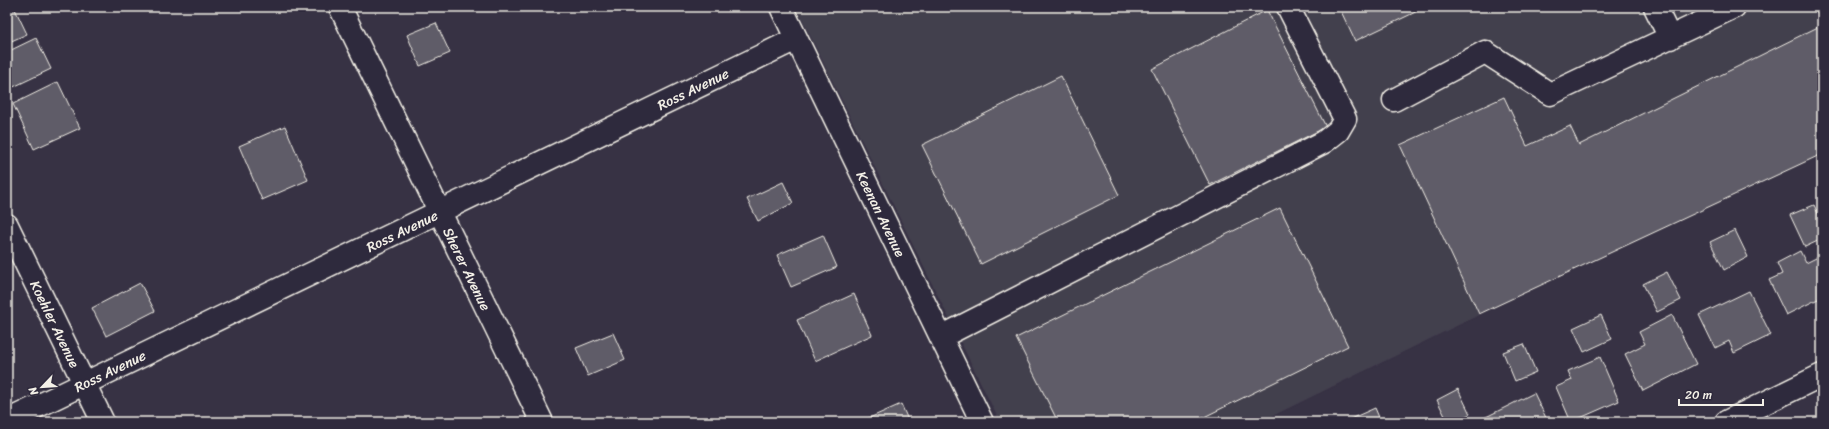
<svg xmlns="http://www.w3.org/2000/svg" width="1829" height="429" font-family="Sriracha,sans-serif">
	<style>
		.built { fill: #433f4e }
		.building { fill: #5f5c67; stroke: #f4f1e8 }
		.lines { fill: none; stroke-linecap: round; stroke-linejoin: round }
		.minor-casing { stroke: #f4f1e8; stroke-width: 25 }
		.minor { stroke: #2f2a3d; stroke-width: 22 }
		.labels { text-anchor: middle; stroke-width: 4; stroke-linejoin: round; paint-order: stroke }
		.street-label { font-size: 14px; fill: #f4f1e8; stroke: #2f2a3d }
	</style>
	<rect width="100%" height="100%" fill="#373244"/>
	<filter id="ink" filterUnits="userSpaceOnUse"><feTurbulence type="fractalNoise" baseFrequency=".025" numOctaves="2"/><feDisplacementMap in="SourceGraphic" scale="8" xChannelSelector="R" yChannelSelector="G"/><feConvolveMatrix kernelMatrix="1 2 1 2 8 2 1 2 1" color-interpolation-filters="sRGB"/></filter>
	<g filter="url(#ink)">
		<path class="built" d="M 796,7 L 1822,7 L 1822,147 L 1260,422 L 1000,422 Z"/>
		<path class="building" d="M 7,7 L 14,7 L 27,34 L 7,43 Z
			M 1339,7 L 1426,7 L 1355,41 Z
			M 1267,10 L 1326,127 L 1210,185 L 1152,69 Z
			M 436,23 L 450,53 L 420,66 L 407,35 Z
			M 1822,25 L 1822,154 L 1479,314 L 1400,145 L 1504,97 L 1527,146 L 1570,126 L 1579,145 Z
			M 36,38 L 51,69 L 7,90 L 7,52 Z
			M 1061,76 L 1119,195 L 981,264 L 922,145 Z
			M 58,82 L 80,128 L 34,149 L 13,104 Z
			M 285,126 L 308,180 L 262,200 L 239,146 Z
			M 783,182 L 793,203 L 758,221 L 747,199 Z
			M 1814,205 L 1822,222 L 1822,239 L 1805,247 L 1790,215 Z
			M 1280,208 L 1348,346 L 1194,422 L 1058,422 L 1016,338 Z
			M 1735,230 L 1748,257 L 1724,270 L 1710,242 Z
			M 823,235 L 837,267 L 791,287 L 777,255 Z
			M 1800,251 L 1806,263 L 1818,257 L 1822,265 L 1822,297 L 1786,315 L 1769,280 L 1782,274 L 1777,263 Z
			M 1667,272 L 1681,300 L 1657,312 L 1643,284 Z
			M 140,283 L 155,311 L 106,336 L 92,308 Z
			M 1749,291 L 1771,335 L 1734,353 L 1729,341 L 1715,348 L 1699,315 Z
			M 854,294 L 872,335 L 815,361 L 797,320 Z
			M 1601,315 L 1612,339 L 1584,352 L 1573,328 Z
			M 1672,315 L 1696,364 L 1643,391 L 1625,354 L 1645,344 L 1639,332 Z
			M 613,333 L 625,360 L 588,376 L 576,348 Z
			M 1524,344 L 1536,372 L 1515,381 L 1503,352 Z
			M 1600,357 L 1619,401 L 1571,422 L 1556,387 L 1572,380 L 1568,371 Z
			M 1458,389 L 1470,414 L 1455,422 L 1448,422 L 1437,400 Z
			M 1534,393 L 1548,422 L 1481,422 L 1480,420 Z
			M 901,404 L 909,422 L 868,422 L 867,419 Z
			M 1375,408 L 1381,422 L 1348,422 L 1348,420 Z"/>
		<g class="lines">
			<g class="minor-casing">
				<path id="minor" d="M 340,7 L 542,422
					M 781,7 L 982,422
					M 1655,7 L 1670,38
					M 1394,100 L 1485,52 L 1550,94 L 1734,7
					M 7,225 L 103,422
					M 941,337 L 1324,142 L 1338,131 L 1345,119 L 1288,7
					M 7,421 L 796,39
					M 1726,422 L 1822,375"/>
			</g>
			<use href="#minor" class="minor"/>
		</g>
	</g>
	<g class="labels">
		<g class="street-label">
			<text transform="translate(693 89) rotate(-26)" y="5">Ross Avenue</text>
			<text transform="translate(881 214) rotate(64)" y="5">Keenan Avenue</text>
			<text transform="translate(402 231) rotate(-26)" y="5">Ross Avenue</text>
			<text transform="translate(467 269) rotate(64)" y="5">Sherer Avenue</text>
			<text transform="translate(55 324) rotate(64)" y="5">Koehler Avenue</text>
			<text transform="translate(110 371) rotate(-26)" y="5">Ross Avenue</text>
		</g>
	</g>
	<rect width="1829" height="429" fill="none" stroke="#2f2a3d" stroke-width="24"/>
	<rect x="12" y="12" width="1805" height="405" fill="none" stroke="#f4f1e8" stroke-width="1.5" filter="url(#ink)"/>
	<g transform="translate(42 387) rotate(245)" stroke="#2f2a3d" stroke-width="3" paint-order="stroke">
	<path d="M0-3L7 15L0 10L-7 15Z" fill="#f4f1e8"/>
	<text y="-6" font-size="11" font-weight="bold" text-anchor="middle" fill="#f4f1e8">N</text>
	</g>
	<path d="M1679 399v6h84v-6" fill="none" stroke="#f4f1e8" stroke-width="2"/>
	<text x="1685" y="399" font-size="12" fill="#f4f1e8" stroke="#2f2a3d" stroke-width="3" paint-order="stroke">20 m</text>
</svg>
